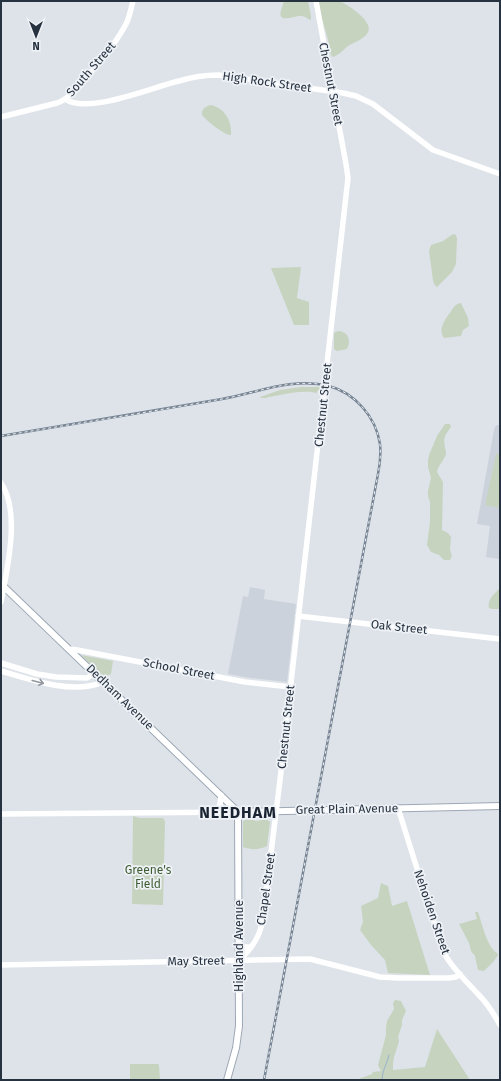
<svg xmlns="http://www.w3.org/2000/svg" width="501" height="1081" font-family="'Fira Sans',sans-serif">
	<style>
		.built { fill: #ccd2db }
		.green { fill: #c6d3bf }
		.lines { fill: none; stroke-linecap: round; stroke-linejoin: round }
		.stream { stroke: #98b4cb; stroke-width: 1 }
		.primary-casing { stroke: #9da8b5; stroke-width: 8 }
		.secondary { stroke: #fff; stroke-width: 5.5 }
		.primary { stroke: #fff; stroke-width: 6 }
		.rail-casing { stroke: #778493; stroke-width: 2.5 }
		.rail { stroke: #eef2f6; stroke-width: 1; stroke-dasharray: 3; stroke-linecap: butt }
		.oneway { stroke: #9398a0 }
		.labels { text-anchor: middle; stroke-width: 3.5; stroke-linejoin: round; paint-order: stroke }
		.street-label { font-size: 12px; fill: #273240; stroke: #eef2f6 }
		.park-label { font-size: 12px; fill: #3e5d33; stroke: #eef2f6 }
		.district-label { font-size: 16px; font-weight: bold; letter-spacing: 1px; fill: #192331; stroke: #eef2f6 }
	</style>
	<rect width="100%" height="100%" fill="#dee3e9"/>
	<path class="built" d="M 497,425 L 500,425 L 500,559 L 486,557 L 490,526 L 477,524 L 494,430 L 495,427 Z
		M 250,587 L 265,590 L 264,599 L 296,604 L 287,682 L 251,678 L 228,674 L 243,596 L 248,597 Z"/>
	<path class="green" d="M 284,1 L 308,1 L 311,16 L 311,19 L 310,20 C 307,18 304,16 301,16 C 295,15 277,25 281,10 C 282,7 283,4 284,1 Z
		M 319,1 C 325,1 333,0 338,1 C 347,3 374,22 368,32 C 365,39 354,42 348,46 C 343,50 339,55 333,57 L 331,55 C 329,49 329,42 327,36 C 324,24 319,13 319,1 Z
		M 211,105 C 225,108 232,121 231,135 C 224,135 207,121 202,115 C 201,109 206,106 211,105 Z
		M 453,234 L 456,235 L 457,239 L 456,264 L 452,272 L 437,287 L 434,284 L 433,280 L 429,251 L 431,245 L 443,241 Z
		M 301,267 L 297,298 L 309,302 L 309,325 L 294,325 L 271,268 Z
		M 461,303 L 468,318 L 469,326 L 463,330 L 461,336 L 444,338 C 438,330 444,321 449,314 C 453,309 454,304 461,303 Z
		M 339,331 C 349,332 351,341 347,349 L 337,351 L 334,349 L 334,334 L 335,332 Z
		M 301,387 L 320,387 L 320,391 L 317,391 L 317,393 C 301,389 283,395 268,397 L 267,398 L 261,398 L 260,397 L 280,390 Z
		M 445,424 L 450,424 L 451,427 C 445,435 443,437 445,448 C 446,451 446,451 446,454 C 444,461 438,465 437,472 L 443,482 L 442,530 L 448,533 L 451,537 L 450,550 L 452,556 L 450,560 L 444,560 L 439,555 L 431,552 L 427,545 L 430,522 L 430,502 L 428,496 L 428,491 L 431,478 L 428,467 L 428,461 L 429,455 L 437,436 Z
		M 496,454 L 500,454 L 500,508 L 485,505 Z
		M 500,588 L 500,609 L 492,609 L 489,608 C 487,600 494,594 500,588 Z
		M 81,655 L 113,661 L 111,674 L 107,676 L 104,676 L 101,674 Z
		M 133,816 L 139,818 L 163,818 L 165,821 L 163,905 L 132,904 Z
		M 248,819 L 257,821 L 266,819 L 270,822 L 267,846 C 259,850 251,850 243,847 L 243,821 Z
		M 381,883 L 388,886 L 392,906 L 407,901 L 430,975 L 388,973 L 385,960 L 371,945 L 360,930 L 363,922 L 361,906 L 378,898 Z
		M 475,912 L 478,912 C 482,923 487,947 497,953 L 498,955 L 494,961 L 484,971 L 478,970 L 475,956 L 471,951 L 469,943 L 459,924 L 477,919 Z
		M 395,1000 L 401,1001 L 406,1011 L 402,1020 L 402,1025 L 398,1037 L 399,1041 L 398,1045 L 394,1057 L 393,1064 L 393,1070 L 425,1067 L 437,1029 L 470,1080 L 356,1080 L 372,1074 L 373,1072 L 381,1071 L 378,1065 L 386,1035 L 386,1028 L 387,1021 L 394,1009 L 393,1003 Z
		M 130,1064 L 158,1064 L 159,1065 L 160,1080 L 130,1080 Z"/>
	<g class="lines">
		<path class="stream" d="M 382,1080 C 382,1071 387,1064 389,1055"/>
		<g class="primary-casing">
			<path id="primary" d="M 1,584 L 238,812
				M 238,812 L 500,806
				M 227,1080 L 236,1048 L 239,1026 L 238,812"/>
		</g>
		<path class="secondary" d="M 65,99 C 88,115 152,87 179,81 C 192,77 205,75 218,75 L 343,93 L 356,96 L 373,104 L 433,150 L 500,174
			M 1,117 L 57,103 C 73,97 83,82 93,70 C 106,55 118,40 127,22 C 130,15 131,8 133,1
			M 1,483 C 21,512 7,569 1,602
			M 298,616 L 500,639
			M 69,649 L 77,650 L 245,682 L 290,687
			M 1,663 L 37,674 L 56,677 L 87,678 L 95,673
			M 1,671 C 31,680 73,695 103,682
			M 398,808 L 419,875 L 444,953 C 452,968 466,981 478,994 C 487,1003 494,1014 500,1025
			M 214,812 L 220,805 L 221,795
			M 1,814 L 238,812
			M 239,943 L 244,947 L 251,947
			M 238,961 C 251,950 261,935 263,918 L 280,780 L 348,178 L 346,164 L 316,1
			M 1,965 L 310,959 L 380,977 L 398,978 L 449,978 L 456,977 L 460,974"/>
		<use href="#primary" class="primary"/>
		<g class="rail-casing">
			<path id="rail" d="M 1,436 C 74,424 148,412 222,399 C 257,393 292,377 329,386 C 355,393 376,417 380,444 C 381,454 380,464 378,474 L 264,1080"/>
		</g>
		<use href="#rail" class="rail"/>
	</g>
	<defs><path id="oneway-shaft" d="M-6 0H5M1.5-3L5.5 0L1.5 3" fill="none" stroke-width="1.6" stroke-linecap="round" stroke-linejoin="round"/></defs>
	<use class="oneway" href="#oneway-shaft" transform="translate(38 682) rotate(14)"/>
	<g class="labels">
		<g class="street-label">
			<text transform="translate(91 69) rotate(-49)" y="4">South Street</text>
			<text transform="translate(267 82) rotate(8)" y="4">High Rock Street</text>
			<text transform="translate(331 84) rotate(79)" y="4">Chestnut Street</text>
			<text transform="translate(323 405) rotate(-84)" y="4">Chestnut Street</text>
			<text transform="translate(399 627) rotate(6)" y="4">Oak Street</text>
			<text transform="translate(179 669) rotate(11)" y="4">School Street</text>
			<text transform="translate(120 697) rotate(44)" y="4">Dedham Avenue</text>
			<text transform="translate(286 727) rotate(-84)" y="4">Chestnut Street</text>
			<text transform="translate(347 809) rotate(-1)" y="4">Great Plain Avenue</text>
			<text transform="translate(266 889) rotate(-82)" y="4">Chapel Street</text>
			<text transform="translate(432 912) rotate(71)" y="4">Nehoiden Street</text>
			<text transform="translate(239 946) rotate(-90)" y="4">Highland Avenue</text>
			<text transform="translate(196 961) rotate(-1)" y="4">May Street</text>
		</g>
		<g class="park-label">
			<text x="148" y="874">Greene's<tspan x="148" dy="14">Field</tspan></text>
		</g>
		<g class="district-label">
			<text x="238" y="818">NEEDHAM</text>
		</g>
	</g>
	<rect width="501" height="1081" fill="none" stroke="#273240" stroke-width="4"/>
	<g transform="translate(36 36) rotate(180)" stroke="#eef2f6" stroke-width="3" paint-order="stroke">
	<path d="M0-3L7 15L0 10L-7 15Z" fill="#273240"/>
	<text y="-6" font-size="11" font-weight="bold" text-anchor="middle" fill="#273240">N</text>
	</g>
</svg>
